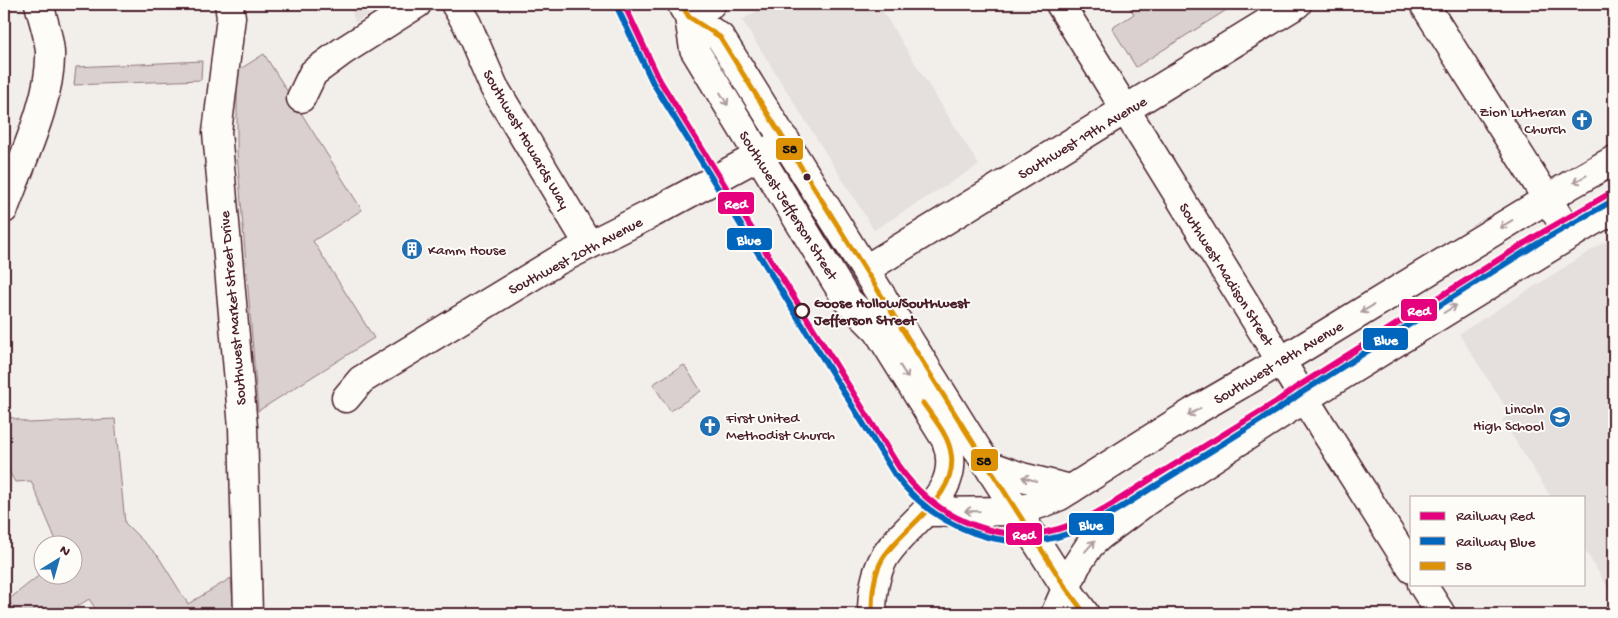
<svg xmlns="http://www.w3.org/2000/svg" width="1618" height="618" font-family="'Gochi Hand',sans-serif">
	<style>
		.built { fill: #e5dfdd }
		.green { fill: #d9d0cf; stroke: #92787d }
		.lines { fill: none; stroke-linecap: round; stroke-linejoin: round }
		.minor-casing { stroke: #4a1f2b; stroke-width: 31 }
		.tertiary-casing { stroke: #4a1f2b; stroke-width: 31 }
		.secondary-casing { stroke: #4a1f2b; stroke-width: 31 }
		.minor { stroke: #fdfcf7; stroke-width: 28 }
		.tertiary { stroke: #fdfcf7; stroke-width: 28 }
		.secondary { stroke: #fdfcf7; stroke-width: 28 }
		.bus-1-casing { stroke: #fdfcf7; stroke-width: 9 }
		.bus-1 { stroke: #dd9206; stroke-width: 5 }
		.rail-1-casing { stroke: #fdfcf7; stroke-width: 10 }
		.rail-2-casing { stroke: #fdfcf7; stroke-width: 10 }
		.rail-1 { stroke: #e5007d; stroke-width: 6 }
		.rail-2 { stroke: #0065bd; stroke-width: 6 }
		.oneway { stroke: #ac999b }
		.bus-dot { fill: #4a1f2b; stroke: #fdfcf7; stroke-width: 2 }
		.stop-dot { fill: #fdfcf7; stroke: #4a1f2b; stroke-width: 2.5 }
		.labels { text-anchor: middle; stroke-width: 4; stroke-linejoin: round; paint-order: stroke }
		.poi-label { font-size: 15px; fill: #4a1f2b; stroke: #fdfcf7; text-anchor: end }
		.street-label { font-size: 15px; fill: #4a1f2b; stroke: #fdfcf7 }
		.stop-label { font-size: 15px; font-weight: bold; fill: #4a1f2b; stroke: #fdfcf7; text-anchor: start }
		.line-badge { stroke: #fdfcf7; stroke-width: 2 }
		.badge-label { font-size: 14px; text-anchor: middle; font-weight: bold; fill: #fff }
		.pale-badge-label { font-size: 14px; text-anchor: middle; font-weight: bold; fill: #111 }
	</style>
	<rect width="100%" height="100%" fill="#f2efeb"/>
	<filter id="ink" filterUnits="userSpaceOnUse"><feTurbulence type="fractalNoise" baseFrequency=".02" numOctaves="2"/><feDisplacementMap in="SourceGraphic" scale="10" xChannelSelector="R" yChannelSelector="G"/><feConvolveMatrix kernelMatrix="1 2 1 2 8 2 1 2 1" color-interpolation-filters="sRGB"/></filter>
	<g filter="url(#ink)">
		<path class="built" d="M 350,4 L 385,4 L 355,23 Z
			M 768,4 L 878,4 L 979,165 L 874,230 L 742,20 Z
			M 1614,236 L 1614,597 L 1584,549 L 1584,497 L 1551,497 L 1502,420 L 1510,414 L 1459,334 Z"/>
		<path class="green" d="M 1128,4 L 1236,4 L 1136,67 L 1112,28 L 1134,14 Z
			M 264,54 L 362,210 L 313,241 L 374,338 L 258,411 L 237,153 L 237,71 Z
			M 202,61 L 201,80 L 74,85 L 76,67 Z
			M 684,365 L 701,391 L 670,411 L 653,384 Z
			M 4,415 L 29,423 L 115,419 L 125,523 L 158,556 L 188,604 L 231,578 L 234,614 L 99,614 L 89,599 L 65,614 L 17,614 L 8,600 L 42,573 L 42,576 L 72,576 L 72,546 L 58,545 L 31,481 L 15,482 L 4,463 Z"/>
		<g class="lines">
			<g class="minor-casing">
				<path id="minor" d="M 229,4 L 231,17 L 217,132 L 243,427 L 248,614
					M 455,4 L 467,24 L 494,87 L 589,245
					M 1060,4 L 1297,387 L 1412,569
					M 1424,4 L 1570,235
					M 689,17 L 711,4
					M 301,98 L 313,73 L 343,51 L 417,4
					M 866,269 L 1297,4
					M 346,398 L 361,380 L 557,261 L 649,215 L 786,141
					M 1422,584 L 1441,614"/>
			</g>
			<g class="tertiary-casing">
				<path id="tertiary" d="M 926,512 L 1017,511 L 1043,503 L 1060,496 L 1193,412 L 1281,361 L 1570,185 L 1614,160
					M 1055,614 L 1076,566 L 1090,545 L 1101,535 L 1148,500 L 1304,399 L 1591,222 L 1614,210"/>
			</g>
			<g class="secondary-casing">
				<path id="secondary" d="M 683,7 L 689,17 L 694,49 L 759,156 L 847,300 L 878,331 L 946,440 C 967,495 907,519 884,558 C 874,576 872,595 872,614
					M 689,17 L 720,37 L 967,433 L 1066,588 L 1085,614
					M 4,209 C 20,164 52,99 50,52 C 49,36 43,20 39,4
					M 988,465 L 1022,477 L 1071,489"/>
			</g>
			<use href="#minor" class="minor"/>
			<use href="#tertiary" class="tertiary"/>
			<use href="#secondary" class="secondary"/>
			<g class="bus-1-casing">
				<path id="bus-1" d="M 681,4 L 689,17 L 720,37 L 967,433 L 1066,588 L 1085,614
					M 872,614 C 872,596 873,575 883,558 C 904,525 959,497 951,453 C 948,434 933,418 923,403"/>
			</g>
			<use href="#bus-1" class="bus-1"/>
			<g class="rail-1-casing">
				<path id="rail-1" d="M 624,4 L 659,79 L 899,467 C 937,521 1007,550 1070,525 C 1102,513 1130,492 1159,474 C 1198,450 1237,426 1276,402 L 1297,387 L 1536,236 L 1614,191"/>
			</g>
			<g class="rail-2-casing">
				<path id="rail-2" d="M 617,7 L 653,83 L 895,475 C 936,529 1006,556 1070,533 C 1104,521 1133,499 1163,481 C 1202,457 1241,432 1280,408 L 1301,393 L 1540,242 L 1614,200"/>
			</g>
			<use href="#rail-1" class="rail-1"/>
			<use href="#rail-2" class="rail-2"/>
		</g>
		<defs><path id="oneway-shaft" d="M-6 0H5M1.5-3L5.5 0L1.5 3" fill="none" stroke-width="1.6" stroke-linecap="round" stroke-linejoin="round" transform="scale(1.25)"/></defs>
		<g class="oneway">
			<use href="#oneway-shaft" transform="translate(724 99) rotate(59)"/>
			<use href="#oneway-shaft" transform="translate(1580 179) rotate(151)"/>
			<use href="#oneway-shaft" transform="translate(1506 224) rotate(149)"/>
			<use href="#oneway-shaft" transform="translate(1367 309) rotate(149)"/>
			<use href="#oneway-shaft" transform="translate(1450 309) rotate(-32)"/>
			<use href="#oneway-shaft" transform="translate(904 372) rotate(58)"/>
			<use href="#oneway-shaft" transform="translate(1194 412) rotate(149)"/>
			<use href="#oneway-shaft" transform="translate(1029 479) rotate(-164)"/>
			<use href="#oneway-shaft" transform="translate(972 511) rotate(-179)"/>
			<use href="#oneway-shaft" transform="translate(1090 546) rotate(-49)"/>
		</g>
	</g>
	<defs>
		<g id="church-disc" transform="scale(1.125)"><circle r="9.5" fill="#1f6fb2" stroke="#fdfcf7"/><path d="M-1.2-6h2.4v3.5h3.3v2.4h-3.3V6h-2.4V-.1h-3.3v-2.4h3.3Z" fill="#fff"/></g>
		<g id="building-disc" transform="scale(1.125)"><circle r="9.5" fill="#1f6fb2" stroke="#fdfcf7"/><path d="M-4-6H4V6H1V3H-1V6H-4ZM-2.5-4.3h1.7v1.8h-1.7ZM.8-4.3h1.7v1.8H.8ZM-2.5-1h1.7V.8h-1.7ZM.8-1h1.7V.8H.8Z" fill="#fff"/></g>
		<g id="school-disc" transform="scale(1.125)"><circle r="9.5" fill="#1f6fb2" stroke="#fdfcf7"/><path d="M0-5L7-2L0 1L-7-2ZM-4 1L0 2.5L4 1V4Q0 6-4 4Z" fill="#fff"/></g>
	</defs>
	<g fill-rule="evenodd">
		<use href="#church-disc" x="1582" y="120"/>
		<use href="#building-disc" x="412" y="249"/>
		<use href="#school-disc" x="1560" y="417"/>
		<use href="#church-disc" x="710" y="426"/>
	</g>
	<circle class="bus-dot" cx="807" cy="177" r="4.5"/>
	<circle class="stop-dot" cx="802" cy="311" r="7"/>
	<g class="labels">
		<g class="poi-label">
			<text x="1566" y="116">Zion Lutheran<tspan x="1566" dy="17">Church</tspan></text>
			<text x="428" y="254" text-anchor="start">Kamm House</text>
			<text x="1544" y="413">Lincoln<tspan x="1544" dy="17">High School</tspan></text>
			<text x="726" y="422" text-anchor="start">First United<tspan x="726" dy="17">Methodist Church</tspan></text>
		</g>
		<g class="street-label">
			<text transform="translate(1082 137) rotate(-31)" y="5">Southwest 19th Avenue</text>
			<text transform="translate(527 139) rotate(60)" y="5">Southwest Howards Way</text>
			<text transform="translate(789 205) rotate(58)" y="5">Southwest Jefferson Street</text>
			<text transform="translate(575 255) rotate(-28)" y="5">Southwest 20th Avenue</text>
			<text transform="translate(1227 274) rotate(58)" y="5">Southwest Madison Street</text>
			<text transform="translate(232 308) rotate(-95)" y="5">Southwest Market Street Drive</text>
			<text transform="translate(1278 362) rotate(-31)" y="5">Southwest 18th Avenue</text>
		</g>
		<g class="stop-label">
			<text x="814" y="307">Goose Hollow/Southwest<tspan x="814" dy="17">Jefferson Street</tspan></text>
		</g>
	</g>
	<g class="line-badge">
		<rect x="775" y="137" width="29" height="24" rx="5" fill="#dd9206"/>
		<rect x="717" y="191" width="38" height="24" rx="5" fill="#e5007d"/>
		<rect x="726" y="227" width="47" height="24" rx="5" fill="#0065bd"/>
		<rect x="1400" y="298" width="38" height="24" rx="5" fill="#e5007d"/>
		<rect x="1362" y="327" width="47" height="24" rx="5" fill="#0065bd"/>
		<rect x="970" y="448" width="29" height="24" rx="5" fill="#dd9206"/>
		<rect x="1068" y="512" width="47" height="24" rx="5" fill="#0065bd"/>
		<rect x="1005" y="522" width="38" height="24" rx="5" fill="#e5007d"/>
	</g>
	<g class="badge-label">
		<text x="736" y="208">Red</text>
		<text x="749" y="244">Blue</text>
		<text x="1419" y="315">Red</text>
		<text x="1386" y="344">Blue</text>
		<text x="1091" y="529">Blue</text>
		<text x="1024" y="539">Red</text>
	</g>
	<g class="pale-badge-label">
		<text x="790" y="153">58</text>
		<text x="984" y="465">58</text>
	</g>
	<rect width="1618" height="618" fill="none" stroke="#fdfcf7" stroke-width="20"/>
	<rect x="10" y="10" width="1598" height="598" fill="none" stroke="#4a1f2b" stroke-width="2" filter="url(#ink)"/>
	<rect x="1410" y="496" width="175" height="90" fill="#fdfcf7" stroke="#b5a4a5"/>
	<rect x="1420" y="512" width="25" height="8" fill="#e5007d" stroke="#b5a4a5"/>
	<text x="1456" y="520" font-size="15" fill="#4a1f2b">Railway Red</text>
	<rect x="1420" y="537" width="25" height="8" fill="#0065bd" stroke="#b5a4a5"/>
	<text x="1456" y="546" font-size="15" fill="#4a1f2b">Railway Blue</text>
	<rect x="1420" y="562" width="25" height="8" fill="#dd9206" stroke="#b5a4a5"/>
	<text x="1456" y="570" font-size="15" fill="#4a1f2b">58</text>
	<g transform="translate(58 560) rotate(37)"><circle r="24" fill="#fdfcf7" stroke="#b5a4a5"/>
	<path d="M0-4L9 19L0 12L-9 19Z" fill="#1f6fb2"/>
	<text y="-8" font-size="14" font-weight="bold" text-anchor="middle" fill="#4a1f2b">N</text>
	</g>
</svg>
